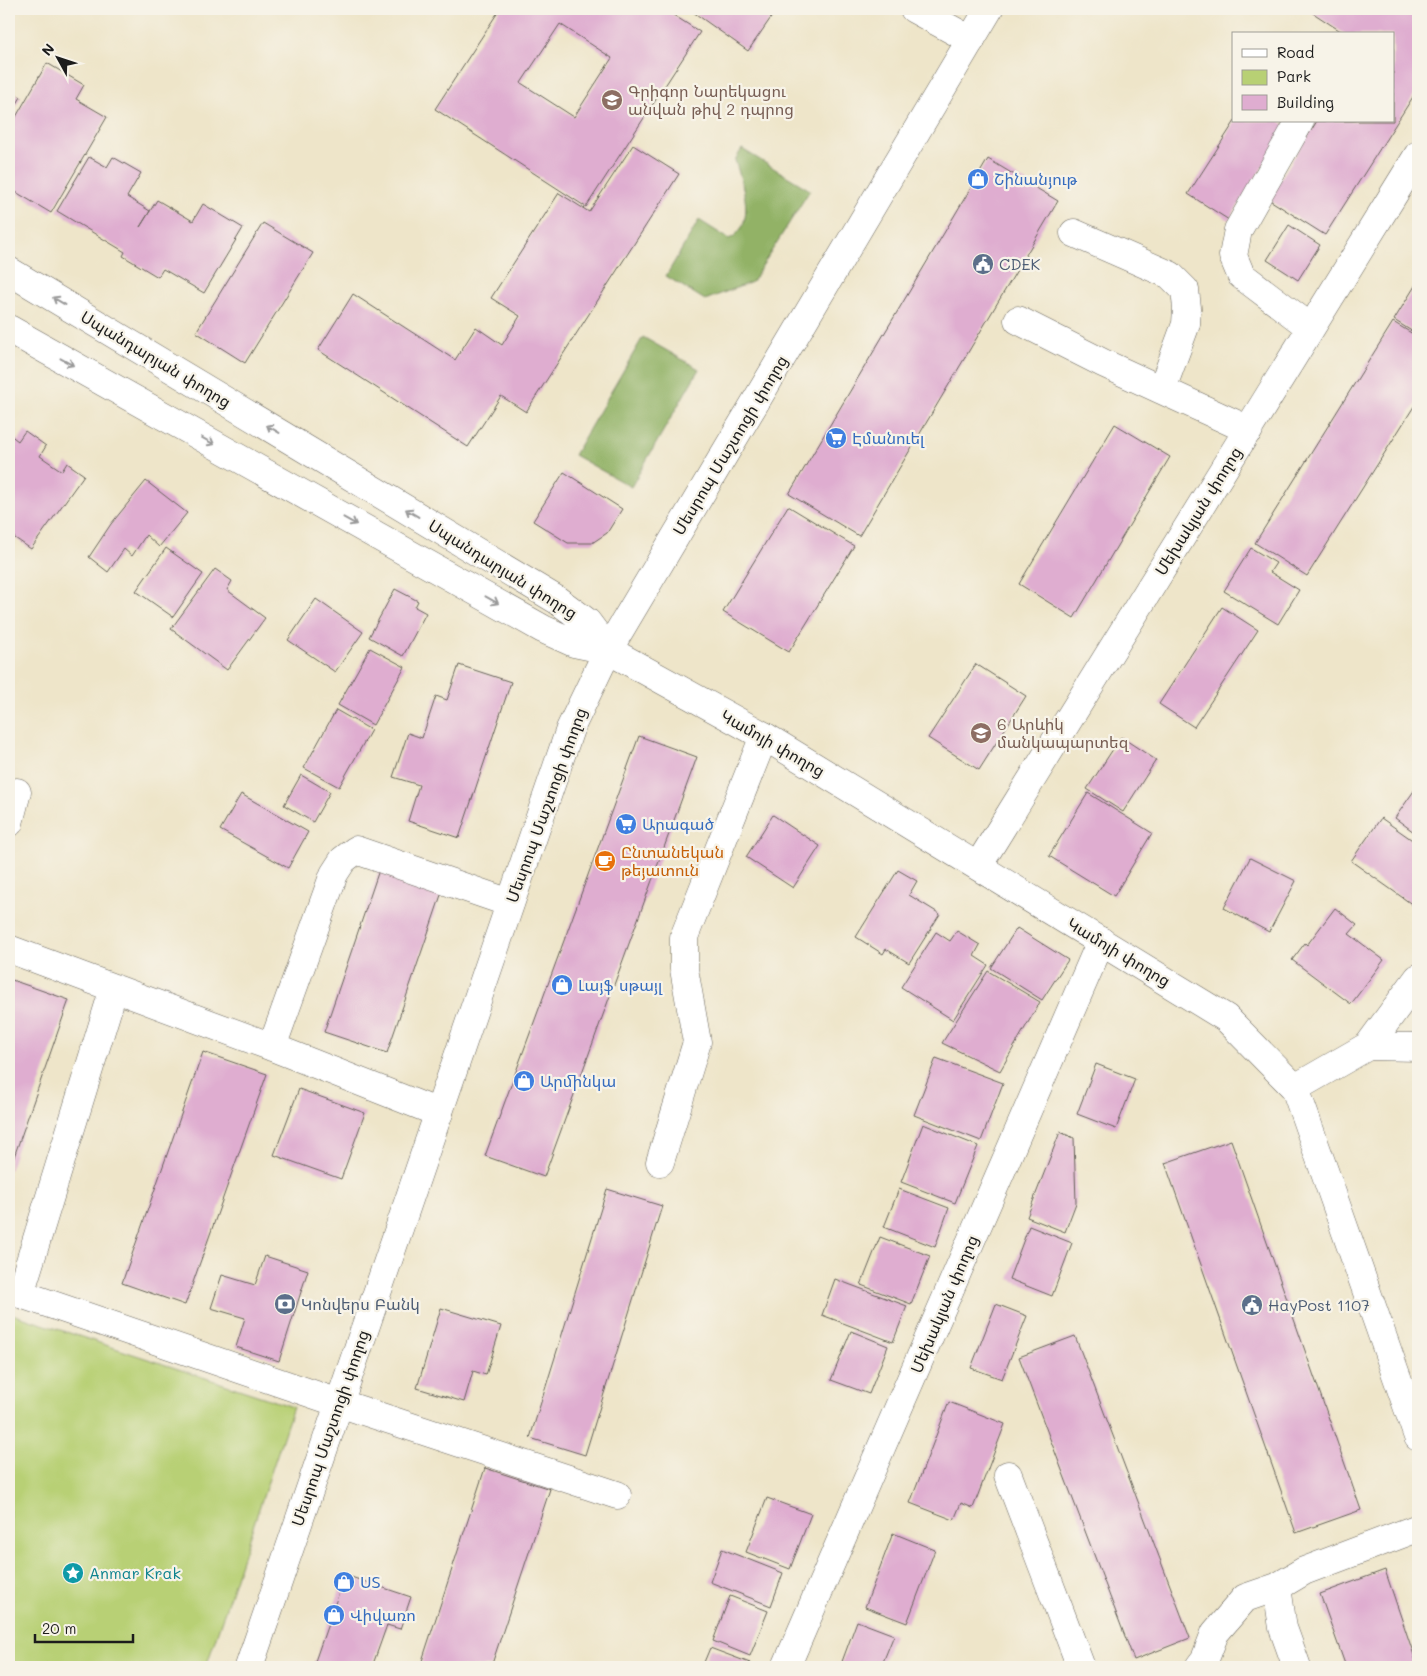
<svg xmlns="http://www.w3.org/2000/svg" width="1427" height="1676" font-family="Mali,'Noto Sans Armenian',sans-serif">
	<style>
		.green { fill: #b8d074; stroke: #6a7648 }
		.forest { fill: #92b266; stroke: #576741 }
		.building { fill: #dfadd0; fill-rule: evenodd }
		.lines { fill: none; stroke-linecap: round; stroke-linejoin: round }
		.minor-casing { stroke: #666259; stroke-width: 29 }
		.major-casing { stroke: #666259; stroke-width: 29 }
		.minor { stroke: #fff; stroke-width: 28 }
		.major { stroke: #fff; stroke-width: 28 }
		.oneway { stroke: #999 }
		.labels { text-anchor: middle; stroke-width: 4.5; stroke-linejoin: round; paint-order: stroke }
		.education-label { font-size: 16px; fill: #785e54; stroke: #f7f3e8; text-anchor: start }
		.shop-label { font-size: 16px; fill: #366cbe; stroke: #f7f3e8; text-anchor: start }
		.service-label { font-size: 16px; fill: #4e5e75; stroke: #f7f3e8; text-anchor: start }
		.street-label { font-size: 16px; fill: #1c1c1c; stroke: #f7f3e8 }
		.food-label { font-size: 16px; fill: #c56008; stroke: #f7f3e8; text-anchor: start }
		.culture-label { font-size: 16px; fill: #0d838f; stroke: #f7f3e8; text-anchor: start }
	</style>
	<rect width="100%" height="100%" fill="#f7f3e8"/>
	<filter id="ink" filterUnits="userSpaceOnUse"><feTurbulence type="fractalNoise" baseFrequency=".02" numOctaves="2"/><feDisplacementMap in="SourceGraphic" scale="10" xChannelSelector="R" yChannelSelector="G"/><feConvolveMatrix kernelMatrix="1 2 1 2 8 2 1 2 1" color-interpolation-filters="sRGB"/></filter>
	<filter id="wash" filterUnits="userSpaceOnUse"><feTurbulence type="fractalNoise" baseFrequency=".0096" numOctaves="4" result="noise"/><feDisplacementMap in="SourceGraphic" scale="20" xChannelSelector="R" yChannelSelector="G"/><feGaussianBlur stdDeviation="1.12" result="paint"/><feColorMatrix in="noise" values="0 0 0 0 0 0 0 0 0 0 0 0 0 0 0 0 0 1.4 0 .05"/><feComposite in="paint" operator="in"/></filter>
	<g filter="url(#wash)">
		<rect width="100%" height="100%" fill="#eee5c9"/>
		<path class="green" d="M 9,1313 L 293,1407 L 206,1667 L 9,1667 Z"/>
		<path class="forest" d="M 742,149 L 810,190 L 752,282 L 705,300 L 666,276 L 699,220 L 729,239 C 758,225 742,184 735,160 Z
			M 643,337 L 699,369 L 631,487 L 574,455 Z"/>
		<g id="blocks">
			<path class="building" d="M 500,9 L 664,9 L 700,32 L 586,207 L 435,109 ZM 560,24 L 612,58 L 574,117 L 521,83 Z
				M 695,9 L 777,9 L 748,51 L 693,12 Z
				M 1307,9 L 1418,9 L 1418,89 L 1325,235 L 1268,199 L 1317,121 L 1393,121 L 1393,34 L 1345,34 Z
				M 47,63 L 84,85 L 76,99 L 107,117 L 51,213 L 9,188 L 9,129 Z
				M 9,90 L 21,97 L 9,117 Z
				M 1235,121 L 1279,121 L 1288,127 L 1229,220 L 1188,194 Z
				M 633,145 L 679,174 L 526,412 L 501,396 L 468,447 L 318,350 L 353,294 L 455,360 L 476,327 L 502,345 L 520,316 L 491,298 L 559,193 L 589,212 Z
				M 89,157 L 107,167 L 113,157 L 141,173 L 127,197 L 150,211 L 140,227 L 157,200 L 193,221 L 203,204 L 243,228 L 204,293 L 163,269 L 158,277 L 123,256 L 125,252 L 57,211 Z
				M 988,159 L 1058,201 L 859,536 L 789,494 Z
				M 263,223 L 313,253 L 245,363 L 196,332 Z
				M 1289,225 L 1320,245 L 1298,280 L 1267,260 Z
				M 1418,281 L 1418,335 L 1394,320 Z
				M 1393,322 L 1418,337 L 1418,400 L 1307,576 L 1255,543 Z
				M 1115,424 L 1170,457 L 1074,618 L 1019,584 Z
				M 25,431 L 46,446 L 40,456 L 62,471 L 67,463 L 84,475 L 31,549 L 9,534 L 9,434 L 18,441 Z
				M 564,472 L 622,509 L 607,533 L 592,543 L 568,543 L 533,521 Z
				M 146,481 L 187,513 L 159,547 L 146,535 L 132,556 L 124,549 L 108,572 L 89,557 L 111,524 Z
				M 788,506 L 854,546 L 789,652 L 723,612 Z
				M 166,548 L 203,574 L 173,617 L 136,591 Z
				M 1251,548 L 1276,563 L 1270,572 L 1299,590 L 1278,624 L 1224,591 Z
				M 215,569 L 232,581 L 227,590 L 265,618 L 227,670 L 171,629 Z
				M 395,589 L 418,601 L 415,607 L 426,613 L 403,656 L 369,637 Z
				M 316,599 L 363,632 L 335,672 L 288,640 Z
				M 1222,607 L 1258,630 L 1194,727 L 1159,704 Z
				M 370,648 L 405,667 L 373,725 L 338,705 Z
				M 976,664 L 1026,696 L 979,770 L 928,738 Z
				M 459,665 L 511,682 L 459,838 L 408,821 L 419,785 L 393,777 L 408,733 L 422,738 L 436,696 L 447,700 Z
				M 336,710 L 371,730 L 339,787 L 304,768 Z
				M 639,736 L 697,757 L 544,1177 L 485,1156 Z
				M 1121,737 L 1156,760 L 1123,812 L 1087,789 Z
				M 301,775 L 330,792 L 313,822 L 284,805 Z
				M 1418,785 L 1418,835 L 1395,818 Z
				M 1088,793 L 1152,833 L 1114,896 L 1049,856 Z
				M 241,794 L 308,832 L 288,868 L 220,830 Z
				M 773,815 L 820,846 L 793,888 L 746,857 Z
				M 1381,818 L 1418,844 L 1418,898 L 1413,905 L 1351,861 Z
				M 1250,858 L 1296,881 L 1269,932 L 1224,908 Z
				M 379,870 L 442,892 L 387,1053 L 324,1032 Z
				M 898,870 L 917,881 L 909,895 L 940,914 L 909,963 L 886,949 L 883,954 L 856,937 Z
				M 1335,908 L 1357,925 L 1349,934 L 1384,960 L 1351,1004 L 1292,960 L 1305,943 L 1307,945 Z
				M 1017,928 L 1068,960 L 1042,1000 L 991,968 Z
				M 957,931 L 980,945 L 974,956 L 988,965 L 953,1020 L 901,987 L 936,932 L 950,941 Z
				M 988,971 L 1040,1002 L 1000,1071 L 942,1043 Z
				M 9,979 L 69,1000 L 9,1171 Z
				M 203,1052 L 267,1074 L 185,1305 L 122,1283 Z
				M 936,1058 L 1003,1083 L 981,1141 L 914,1115 Z
				M 1096,1064 L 1135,1079 L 1116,1129 L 1077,1114 Z
				M 299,1089 L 365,1113 L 341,1179 L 274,1155 Z
				M 923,1124 L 978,1146 L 955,1203 L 901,1182 Z
				M 1060,1132 L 1074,1138 L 1076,1203 L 1065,1232 L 1027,1217 Z
				M 1231,1140 L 1361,1510 L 1296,1533 L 1165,1163 Z
				M 607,1189 L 662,1206 L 585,1455 L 530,1438 Z
				M 899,1189 L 949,1208 L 935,1247 L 884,1227 Z
				M 1029,1226 L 1072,1243 L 1052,1296 L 1009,1279 Z
				M 880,1237 L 930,1256 L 911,1304 L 861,1285 Z
				M 265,1256 L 308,1270 L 279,1361 L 236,1347 L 245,1318 L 211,1308 L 222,1275 L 255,1285 Z
				M 835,1279 L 907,1306 L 893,1342 L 822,1315 Z
				M 996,1304 L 1027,1316 L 1002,1379 L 971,1368 Z
				M 441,1308 L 501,1326 L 486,1375 L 473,1371 L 464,1402 L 417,1388 Z
				M 851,1331 L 888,1346 L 869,1394 L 831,1380 Z
				M 1075,1336 L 1190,1638 L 1134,1660 L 1019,1357 Z
				M 949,1402 L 1005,1424 L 973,1508 L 961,1503 L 954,1520 L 910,1503 Z
				M 485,1468 L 550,1489 L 491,1667 L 420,1667 Z
				M 767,1498 L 811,1514 L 790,1569 L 746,1552 Z
				M 893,1533 L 935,1550 L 907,1623 L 865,1607 Z
				M 722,1549 L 783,1573 L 771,1606 L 710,1582 Z
				M 1385,1570 L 1418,1667 L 1346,1667 L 1320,1594 Z
				M 345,1575 L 411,1597 L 400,1629 L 387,1625 L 372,1667 L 313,1667 Z
				M 730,1596 L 768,1611 L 750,1656 L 713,1641 Z
				M 857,1621 L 894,1635 L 881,1667 L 840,1667 Z
				M 710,1648 L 750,1663 L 748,1667 L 702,1667 Z"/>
		</g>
	</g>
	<g filter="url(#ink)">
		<use href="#blocks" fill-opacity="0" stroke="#666259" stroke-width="1"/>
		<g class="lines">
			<g class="minor-casing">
				<path id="minor" d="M 914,9 L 971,40
					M 1300,121 L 1238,230 L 1233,256 L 1241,275 L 1311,328
					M 1074,233 L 1170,275 L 1185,290 L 1187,308 L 1186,324 L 1162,389
					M 1018,320 L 1103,363 L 1249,430
					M 9,823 L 17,792
					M 978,866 L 1418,155
					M 9,949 L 272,1047 L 439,1113
					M 1368,1046 L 1418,1047
					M 272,1047 L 334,874 L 343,860 L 356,850 L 510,903
					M 1295,1088 L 1368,1046 L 1418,978
					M 660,1162 L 697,1042 L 684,969 L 684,937 L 764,736
					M 9,1290 L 339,1403 L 617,1495
					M 20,1294 L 114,988
					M 1008,1475 L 1081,1667
					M 786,1667 L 1101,941
					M 1199,1667 L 1205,1659 L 1215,1633 L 1245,1598 L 1277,1587
					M 1297,1667 L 1283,1628 L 1277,1587 L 1304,1571 L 1418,1528"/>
			</g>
			<g class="major-casing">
				<path id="major" d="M 9,271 L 557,600 L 587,622 L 608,650
					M 9,329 L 543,629 L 574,643 L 608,650 L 764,736 L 1226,1018 L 1295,1088 L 1418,1437
					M 249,1667 L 570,729 L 608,650 L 989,9"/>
			</g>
			<use href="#minor" class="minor"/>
			<use href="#major" class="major"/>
		</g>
		<defs><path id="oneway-shaft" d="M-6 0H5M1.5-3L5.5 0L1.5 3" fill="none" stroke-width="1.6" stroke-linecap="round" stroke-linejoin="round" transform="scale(1.25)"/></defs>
		<g class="oneway">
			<use href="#oneway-shaft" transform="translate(59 301) rotate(-149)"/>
			<use href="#oneway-shaft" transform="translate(67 362) rotate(29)"/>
			<use href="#oneway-shaft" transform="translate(273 429) rotate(-149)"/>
			<use href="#oneway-shaft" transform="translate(208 441) rotate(29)"/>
			<use href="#oneway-shaft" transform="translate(412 513) rotate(-149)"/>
			<use href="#oneway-shaft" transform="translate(350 521) rotate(29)"/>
			<use href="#oneway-shaft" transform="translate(492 600) rotate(29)"/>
		</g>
	</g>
	<defs>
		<g id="school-disc" transform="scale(1.125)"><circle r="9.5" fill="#8d6e63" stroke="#f7f3e8"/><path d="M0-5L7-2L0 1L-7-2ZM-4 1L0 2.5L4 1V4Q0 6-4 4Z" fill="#fff"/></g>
		<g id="shop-disc" transform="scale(1.125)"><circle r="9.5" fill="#3f7fe0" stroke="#f7f3e8"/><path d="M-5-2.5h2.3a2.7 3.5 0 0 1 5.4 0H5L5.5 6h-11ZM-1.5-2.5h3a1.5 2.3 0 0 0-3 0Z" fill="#fff"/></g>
		<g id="civic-disc" transform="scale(1.125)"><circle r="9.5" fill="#5c6f8a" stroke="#f7f3e8"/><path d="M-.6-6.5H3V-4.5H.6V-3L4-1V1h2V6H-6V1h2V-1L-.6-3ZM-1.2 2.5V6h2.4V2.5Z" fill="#fff"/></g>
		<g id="supermarket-disc" transform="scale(1.125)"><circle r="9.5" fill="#3f7fe0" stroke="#f7f3e8"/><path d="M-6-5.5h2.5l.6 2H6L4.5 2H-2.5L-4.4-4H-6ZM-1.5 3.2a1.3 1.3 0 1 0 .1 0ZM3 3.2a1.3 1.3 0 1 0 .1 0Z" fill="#fff"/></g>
		<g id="cafe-disc" transform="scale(1.125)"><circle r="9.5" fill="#e8710a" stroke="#f7f3e8"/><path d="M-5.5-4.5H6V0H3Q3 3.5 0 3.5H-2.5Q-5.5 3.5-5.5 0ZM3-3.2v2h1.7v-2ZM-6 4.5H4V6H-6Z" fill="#fff"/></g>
		<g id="bank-disc" transform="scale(1.125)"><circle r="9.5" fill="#5c6f8a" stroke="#f7f3e8"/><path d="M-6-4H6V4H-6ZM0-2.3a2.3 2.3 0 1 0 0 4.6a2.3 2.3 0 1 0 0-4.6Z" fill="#fff"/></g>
		<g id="sight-disc" transform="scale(1.125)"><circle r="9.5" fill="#0f9aa8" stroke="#f7f3e8"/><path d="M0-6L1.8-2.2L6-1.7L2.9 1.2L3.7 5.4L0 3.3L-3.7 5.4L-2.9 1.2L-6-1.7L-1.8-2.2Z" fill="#fff"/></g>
	</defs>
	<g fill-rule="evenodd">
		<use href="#school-disc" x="612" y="100"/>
		<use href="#shop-disc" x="978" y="179"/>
		<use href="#civic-disc" x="983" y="264"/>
		<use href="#supermarket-disc" x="836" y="438"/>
		<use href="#school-disc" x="981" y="733"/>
		<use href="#supermarket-disc" x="626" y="824"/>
		<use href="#cafe-disc" x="605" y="861"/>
		<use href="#shop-disc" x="562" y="985"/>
		<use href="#shop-disc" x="524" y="1081"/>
		<use href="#bank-disc" x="285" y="1304"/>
		<use href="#civic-disc" x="1252" y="1305"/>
		<use href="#sight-disc" x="73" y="1573"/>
		<use href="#shop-disc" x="344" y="1582"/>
		<use href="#shop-disc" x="334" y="1615"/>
	</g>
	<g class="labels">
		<g class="education-label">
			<text x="628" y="97">Գրիգոր Նարեկացու<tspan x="628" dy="18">անվան թիվ 2 դպրոց</tspan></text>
			<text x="997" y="730">6 Արևիկ<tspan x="997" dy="18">մանկապարտեզ</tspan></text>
		</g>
		<g class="shop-label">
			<text x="994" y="185">Շինանյութ</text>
			<text x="852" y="444">Էմանուել</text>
			<text x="642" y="830">Արագած</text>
			<text x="578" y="991">Լայֆ սթայլ</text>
			<text x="540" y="1087">Արմինկա</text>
			<text x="360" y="1588">ՍՏ</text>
			<text x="350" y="1621">Վիվառո</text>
		</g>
		<g class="service-label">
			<text x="999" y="270">CDEK</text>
			<text x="301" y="1310">Կոնվերս Բանկ</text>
			<text x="1268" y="1311">HayPost 1107</text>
		</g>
		<g class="street-label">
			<text transform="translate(156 359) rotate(31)" y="6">Սպանդարյան փողոց</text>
			<text transform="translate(730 445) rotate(-59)" y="6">Մեսրոպ Մաշտոցի փողոց</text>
			<text transform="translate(1198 511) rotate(-58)" y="6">Մեխակյան փողոց</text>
			<text transform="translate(503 569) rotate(32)" y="6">Սպանդարյան փողոց</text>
			<text transform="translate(773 743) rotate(30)" y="6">Կամոյի փողոց</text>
			<text transform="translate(546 805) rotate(-70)" y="6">Մեսրոպ Մաշտոցի փողոց</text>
			<text transform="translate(1119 952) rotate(31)" y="6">Կամոյի փողոց</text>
			<text transform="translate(944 1304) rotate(-67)" y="6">Մեխակյան փողոց</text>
			<text transform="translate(330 1428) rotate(-71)" y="6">Մեսրոպ Մաշտոցի փողոց</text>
		</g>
		<g class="food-label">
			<text x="621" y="858">Ընտանեկան<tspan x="621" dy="18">թեյատուն</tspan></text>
		</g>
		<g class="culture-label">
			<text x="89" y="1579">Anmar Krak</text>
		</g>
	</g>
	<rect width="1427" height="1676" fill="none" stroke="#f7f3e8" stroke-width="30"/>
	<rect x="1232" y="32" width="162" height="90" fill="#f7f3e8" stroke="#9f9d96"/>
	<rect x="1242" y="49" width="25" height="8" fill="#ffffff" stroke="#9f9d96"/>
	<text x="1277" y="58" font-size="15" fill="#1c1c1c">Road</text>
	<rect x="1242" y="70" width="25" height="15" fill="#b8d074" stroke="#9f9d96"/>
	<text x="1277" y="82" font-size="15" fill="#1c1c1c">Park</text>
	<rect x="1242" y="95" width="25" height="15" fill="#dfadd0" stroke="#9f9d96"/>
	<text x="1277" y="108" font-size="15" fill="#1c1c1c">Building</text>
	<g transform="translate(58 58) rotate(310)" stroke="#f7f3e8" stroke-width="4" paint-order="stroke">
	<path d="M0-4L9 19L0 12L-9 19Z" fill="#1c1c1c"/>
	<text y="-8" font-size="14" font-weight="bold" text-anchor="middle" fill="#1c1c1c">N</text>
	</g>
	<path d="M35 1634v8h98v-8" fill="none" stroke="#1c1c1c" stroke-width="2.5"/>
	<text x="42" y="1634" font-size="15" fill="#1c1c1c" stroke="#f7f3e8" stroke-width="4" paint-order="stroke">20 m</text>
</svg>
